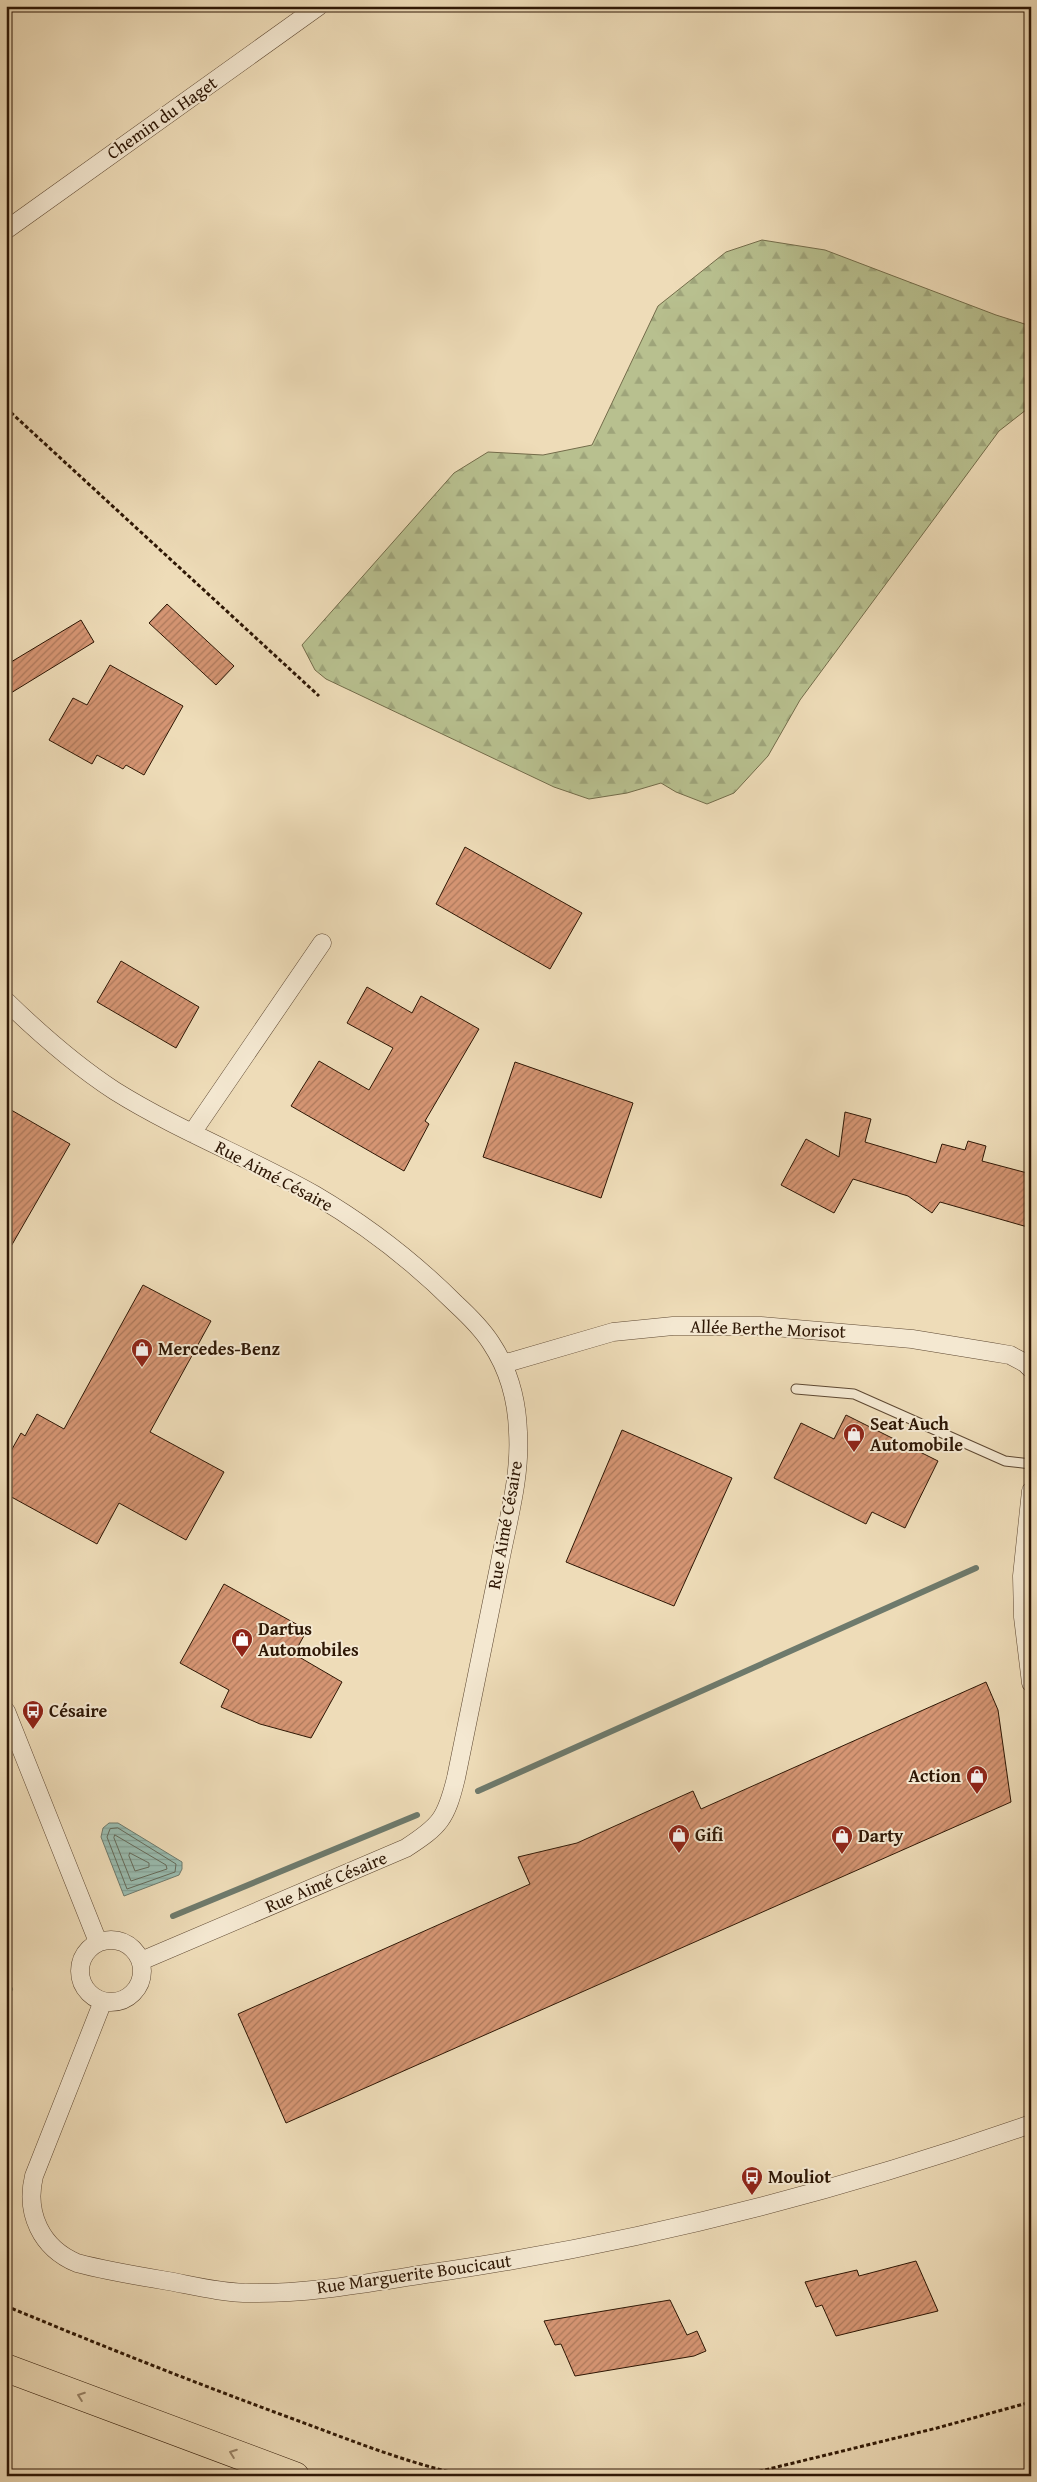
<svg xmlns="http://www.w3.org/2000/svg" width="1037" height="2482" font-family="'Gentium Book Plus',serif">
	<style>
		.forest { fill: url(#forest-firs); stroke: #736c4a }
		.water { fill: url(#water-rules); stroke: #6e7a6c }
		.lines { fill: none; stroke-linecap: round; stroke-linejoin: round }
		.shore { stroke: #646a5a; stroke-width: 1 }
		.stream { stroke: #6e7a6c; stroke-width: 6 }
		.building { fill: url(#building-hatch); stroke: #2e1705 }
		.lane-casing { stroke: #5e4832; stroke-width: 11 }
		.street-casing { stroke: #5e4832; stroke-width: 19 }
		.highway-casing { stroke: #2e1705; stroke-width: 29 }
		.path { stroke: #2e1705; stroke-width: 3; stroke-dasharray: 4 2.5; stroke-linecap: butt }
		.lane { stroke: #f4e8d1; stroke-width: 9 }
		.street { stroke: #f4e8d1; stroke-width: 18 }
		.highway { stroke: #eedcb8; stroke-width: 28 }
		.oneway { stroke: #988367 }
		.labels { text-anchor: middle; stroke-width: 4; stroke-linejoin: round; paint-order: stroke }
		.street-label { font-size: 18px; fill: #2e1705; stroke: #f4e8d1 }
		.poi-label { font-size: 18px; font-weight: bold; fill: #2e1705; stroke: #f4e8d1; text-anchor: start }
	</style>
	<defs>
		<pattern id="forest-firs" width="22" height="20" patternUnits="userSpaceOnUse" patternTransform="scale(1.25)"><rect width="22" height="20" fill="#b8c08f"/><path d="M5 1l3.5 6h-7zM16 11l3.5 6h-7z" fill="#9ea47a"/></pattern>
		<pattern id="water-rules" width="6" height="5" patternUnits="userSpaceOnUse" patternTransform="scale(1.25)"><rect width="6" height="5" fill="#99bcb0"/><path d="M0 2.5h6" fill="none" stroke="#84a196"/></pattern>
		<pattern id="building-hatch" width="6" height="6" patternUnits="userSpaceOnUse" patternTransform="scale(1.25)"><rect width="6" height="6" fill="#d59573"/><path d="M-1 1l2-2M0 6l6-6M5 7l2-2" fill="none" stroke="#ad795c"/></pattern>
	</defs>
	<rect width="100%" height="100%" fill="#eedcb8"/>
	<filter id="stains"><feTurbulence type="fractalNoise" baseFrequency=".004" numOctaves="4"/><feColorMatrix values="0 0 0 0 .2 0 0 0 0 .09 0 0 0 0 .02 0 0 0 .5 -.17"/></filter>
	<radialGradient id="worn" r=".72"><stop offset=".6" stop-color="#630" stop-opacity="0"/><stop offset="1" stop-color="#630" stop-opacity=".3"/></radialGradient>
	<path class="forest" d="M 762,240 L 825,250 L 996,315 L 1031,326 L 1031,406 L 999,431 L 800,700 L 768,756 L 734,793 L 707,804 L 676,792 L 661,783 L 627,793 L 589,799 L 554,787 L 326,679 L 315,670 L 302,645 L 454,473 L 488,452 L 543,455 L 592,445 L 658,306 L 726,252 Z"/>
	<path class="water" d="M 109,1823 L 118,1823 L 182,1862 L 182,1869 L 179,1875 L 124,1896 L 101,1837 L 103,1828 Z"/>
	<g class="lines">
		<path class="shore" d="M 118,1828 L 176,1864 L 175,1872 L 127,1889 L 107,1837 L 110,1829 Z
			M 115,1835 L 166,1865 L 167,1869 L 131,1881 L 114,1838 Z
			M 130,1853 L 149,1863 L 149,1867 L 135,1871 L 129,1856 Z"/>
		<path class="stream" d="M 1030,1329 L 1031,1324
			M 478,1791 L 976,1568
			M 173,1916 L 417,1815
			M 6,1991 L 10,1989"/>
	</g>
	<path class="building" d="M 167,604 L 234,666 L 216,685 L 149,623 Z
		M 81,620 L 94,642 L 6,696 L 6,665 Z
		M 110,665 L 183,706 L 144,775 L 126,765 L 123,769 L 97,755 L 92,764 L 49,740 L 73,698 L 87,705 Z
		M 465,847 L 582,913 L 550,969 L 436,904 Z
		M 121,961 L 199,1007 L 176,1048 L 97,1002 Z
		M 367,987 L 412,1013 L 421,996 L 479,1029 L 425,1121 L 429,1124 L 404,1171 L 291,1106 L 319,1061 L 369,1090 L 393,1048 L 347,1023 Z
		M 515,1062 L 633,1103 L 601,1198 L 483,1157 Z
		M 6,1107 L 70,1144 L 6,1255 Z
		M 845,1112 L 871,1119 L 865,1142 L 936,1163 L 942,1144 L 965,1150 L 968,1141 L 986,1146 L 982,1161 L 1031,1174 L 1031,1228 L 940,1202 L 932,1213 L 908,1196 L 853,1179 L 834,1213 L 781,1185 L 806,1139 L 839,1157 Z
		M 143,1285 L 211,1321 L 150,1432 L 224,1472 L 186,1540 L 119,1503 L 97,1544 L 6,1494 L 6,1460 L 21,1433 L 25,1436 L 37,1414 L 64,1429 Z
		M 846,1415 L 938,1461 L 905,1528 L 872,1512 L 866,1524 L 774,1478 L 801,1423 L 834,1439 Z
		M 622,1430 L 732,1478 L 674,1606 L 566,1562 Z
		M 224,1584 L 307,1630 L 294,1654 L 342,1682 L 311,1738 L 260,1724 L 221,1707 L 229,1690 L 180,1663 Z
		M 986,1682 L 998,1710 L 1011,1802 L 286,2123 L 238,2014 L 530,1884 L 518,1857 L 577,1843 L 693,1791 L 701,1809 Z
		M 916,2261 L 938,2311 L 836,2336 L 822,2305 L 816,2307 L 805,2282 L 857,2270 L 859,2276 Z
		M 670,2300 L 687,2335 L 697,2331 L 706,2351 L 694,2356 L 575,2376 L 561,2344 L 555,2345 L 544,2321 Z"/>
	<g class="lines">
		<g class="lane-casing">
			<path id="lane" d="M 796,1389 L 854,1394 L 1005,1461 L 1031,1464"/>
		</g>
		<g class="street-casing">
			<path id="street" d="M 6,230 L 319,6
				M 6,1001 C 40,1034 75,1065 115,1091 C 179,1131 250,1158 315,1195 C 366,1225 415,1263 456,1304 C 469,1316 482,1329 491,1343 C 509,1370 517,1401 518,1432 C 521,1478 507,1523 499,1567 C 485,1637 470,1708 456,1778 C 446,1819 440,1826 406,1848 L 141,1961
				M 192,1133 L 322,943
				M 503,1364 L 613,1332 L 673,1326 L 761,1326 L 912,1339 L 992,1352 L 1010,1355 L 1025,1363 L 1031,1369
				M 1031,1491 L 1022,1576 L 1023,1617 L 1031,1683
				M 6,1711 L 98,1942
				M80 1971a31 31 0 1 1 62 0a31 31 0 1 1-62 0Z
				M 103,2001 L 34,2176 C 25,2213 41,2248 77,2263 C 107,2271 138,2276 168,2281 C 195,2286 223,2293 251,2293 C 316,2294 382,2280 446,2271 C 645,2241 841,2191 1031,2124"/>
		</g>
		<g class="highway-casing">
			<path id="highway" d="M 6,2368 L 295,2476"/>
		</g>
		<path class="path" d="M 6,408 L 319,696
			M 6,2306 C 102,2346 198,2384 296,2420 C 353,2441 409,2464 468,2476
			M 740,2476 L 937,2428 L 1031,2402"/>
		<use href="#lane" class="lane"/>
		<use href="#street" class="street"/>
		<use href="#highway" class="highway"/>
	</g>
	<defs><path id="oneway-chevron" d="M-2-3.5L2.5 0L-2 3.5" fill="none" stroke-width="1.6" stroke-linecap="round" stroke-linejoin="round" transform="scale(1.25)"/></defs>
	<g class="oneway">
		<use href="#oneway-chevron" transform="translate(81 2396) rotate(-160)"/>
		<use href="#oneway-chevron" transform="translate(233 2453) rotate(-160)"/>
	</g>
	<defs>
		<g id="shop-pin" transform="scale(1.125)"><path d="M0 17L-7.5 6A9.5 9.5 0 1 1 7.5 6Z" fill="#8f2418" stroke="#f4e8d1"/><path d="M-5-2.5h2.3a2.7 3.5 0 0 1 5.4 0H5L5.5 6h-11ZM-1.5-2.5h3a1.5 2.3 0 0 0-3 0Z" fill="#fff"/></g>
		<g id="bus-pin" transform="scale(1.125)"><path d="M0 17L-7.5 6A9.5 9.5 0 1 1 7.5 6Z" fill="#8f2418" stroke="#f4e8d1"/><path d="M-5-6H5V4H4V6H2V4H-2V6H-4V4H-5ZM-3.5-4V0h7V-4ZM-3.5 1.2v1.5H-2V1.2ZM2 1.2v1.5H3.5V1.2Z" fill="#fff"/></g>
	</defs>
	<g fill-rule="evenodd">
		<use href="#shop-pin" x="142" y="1349"/>
		<use href="#shop-pin" x="854" y="1434"/>
		<use href="#shop-pin" x="242" y="1639"/>
		<use href="#bus-pin" x="33" y="1711"/>
		<use href="#shop-pin" x="977" y="1776"/>
		<use href="#shop-pin" x="679" y="1835"/>
		<use href="#shop-pin" x="842" y="1836"/>
		<use href="#bus-pin" x="752" y="2177"/>
	</g>
	<g class="labels">
		<g class="street-label">
			<text transform="translate(162 118) rotate(-35)" y="6">Chemin du Haget</text>
			<text transform="translate(274 1176) rotate(28)" y="6">Rue Aimé Césaire</text>
			<text transform="translate(768 1329) rotate(2)" y="6">Allée Berthe Morisot</text>
			<text transform="translate(505 1525) rotate(-80)" y="6">Rue Aimé Césaire</text>
			<text transform="translate(326 1882) rotate(-23)" y="6">Rue Aimé Césaire</text>
			<text transform="translate(414 2274) rotate(-8)" y="6">Rue Marguerite Boucicaut</text>
		</g>
		<g class="poi-label">
			<text x="158" y="1355">Mercedes-Benz</text>
			<text x="870" y="1430">Seat Auch<tspan x="870" dy="21">Automobile</tspan></text>
			<text x="258" y="1635">Dartus<tspan x="258" dy="21">Automobiles</tspan></text>
			<text x="49" y="1717">Césaire</text>
			<text x="961" y="1782" text-anchor="end">Action</text>
			<text x="695" y="1841">Gifi</text>
			<text x="858" y="1842">Darty</text>
			<text x="768" y="2183">Mouliot</text>
		</g>
	</g>
	<rect width="1037" height="2482" fill="none" stroke="#eedcb8" stroke-width="25"/>
	<rect x="8" y="8" width="1022" height="2467" fill="none" stroke="#2e1705" stroke-width="2.5"/>
	<rect x="12" y="12" width="1012" height="2457" fill="none" stroke="#2e1705"/>
	<rect width="100%" height="100%" filter="url(#stains)"/>
	<rect width="100%" height="100%" fill="url(#worn)"/>
</svg>
